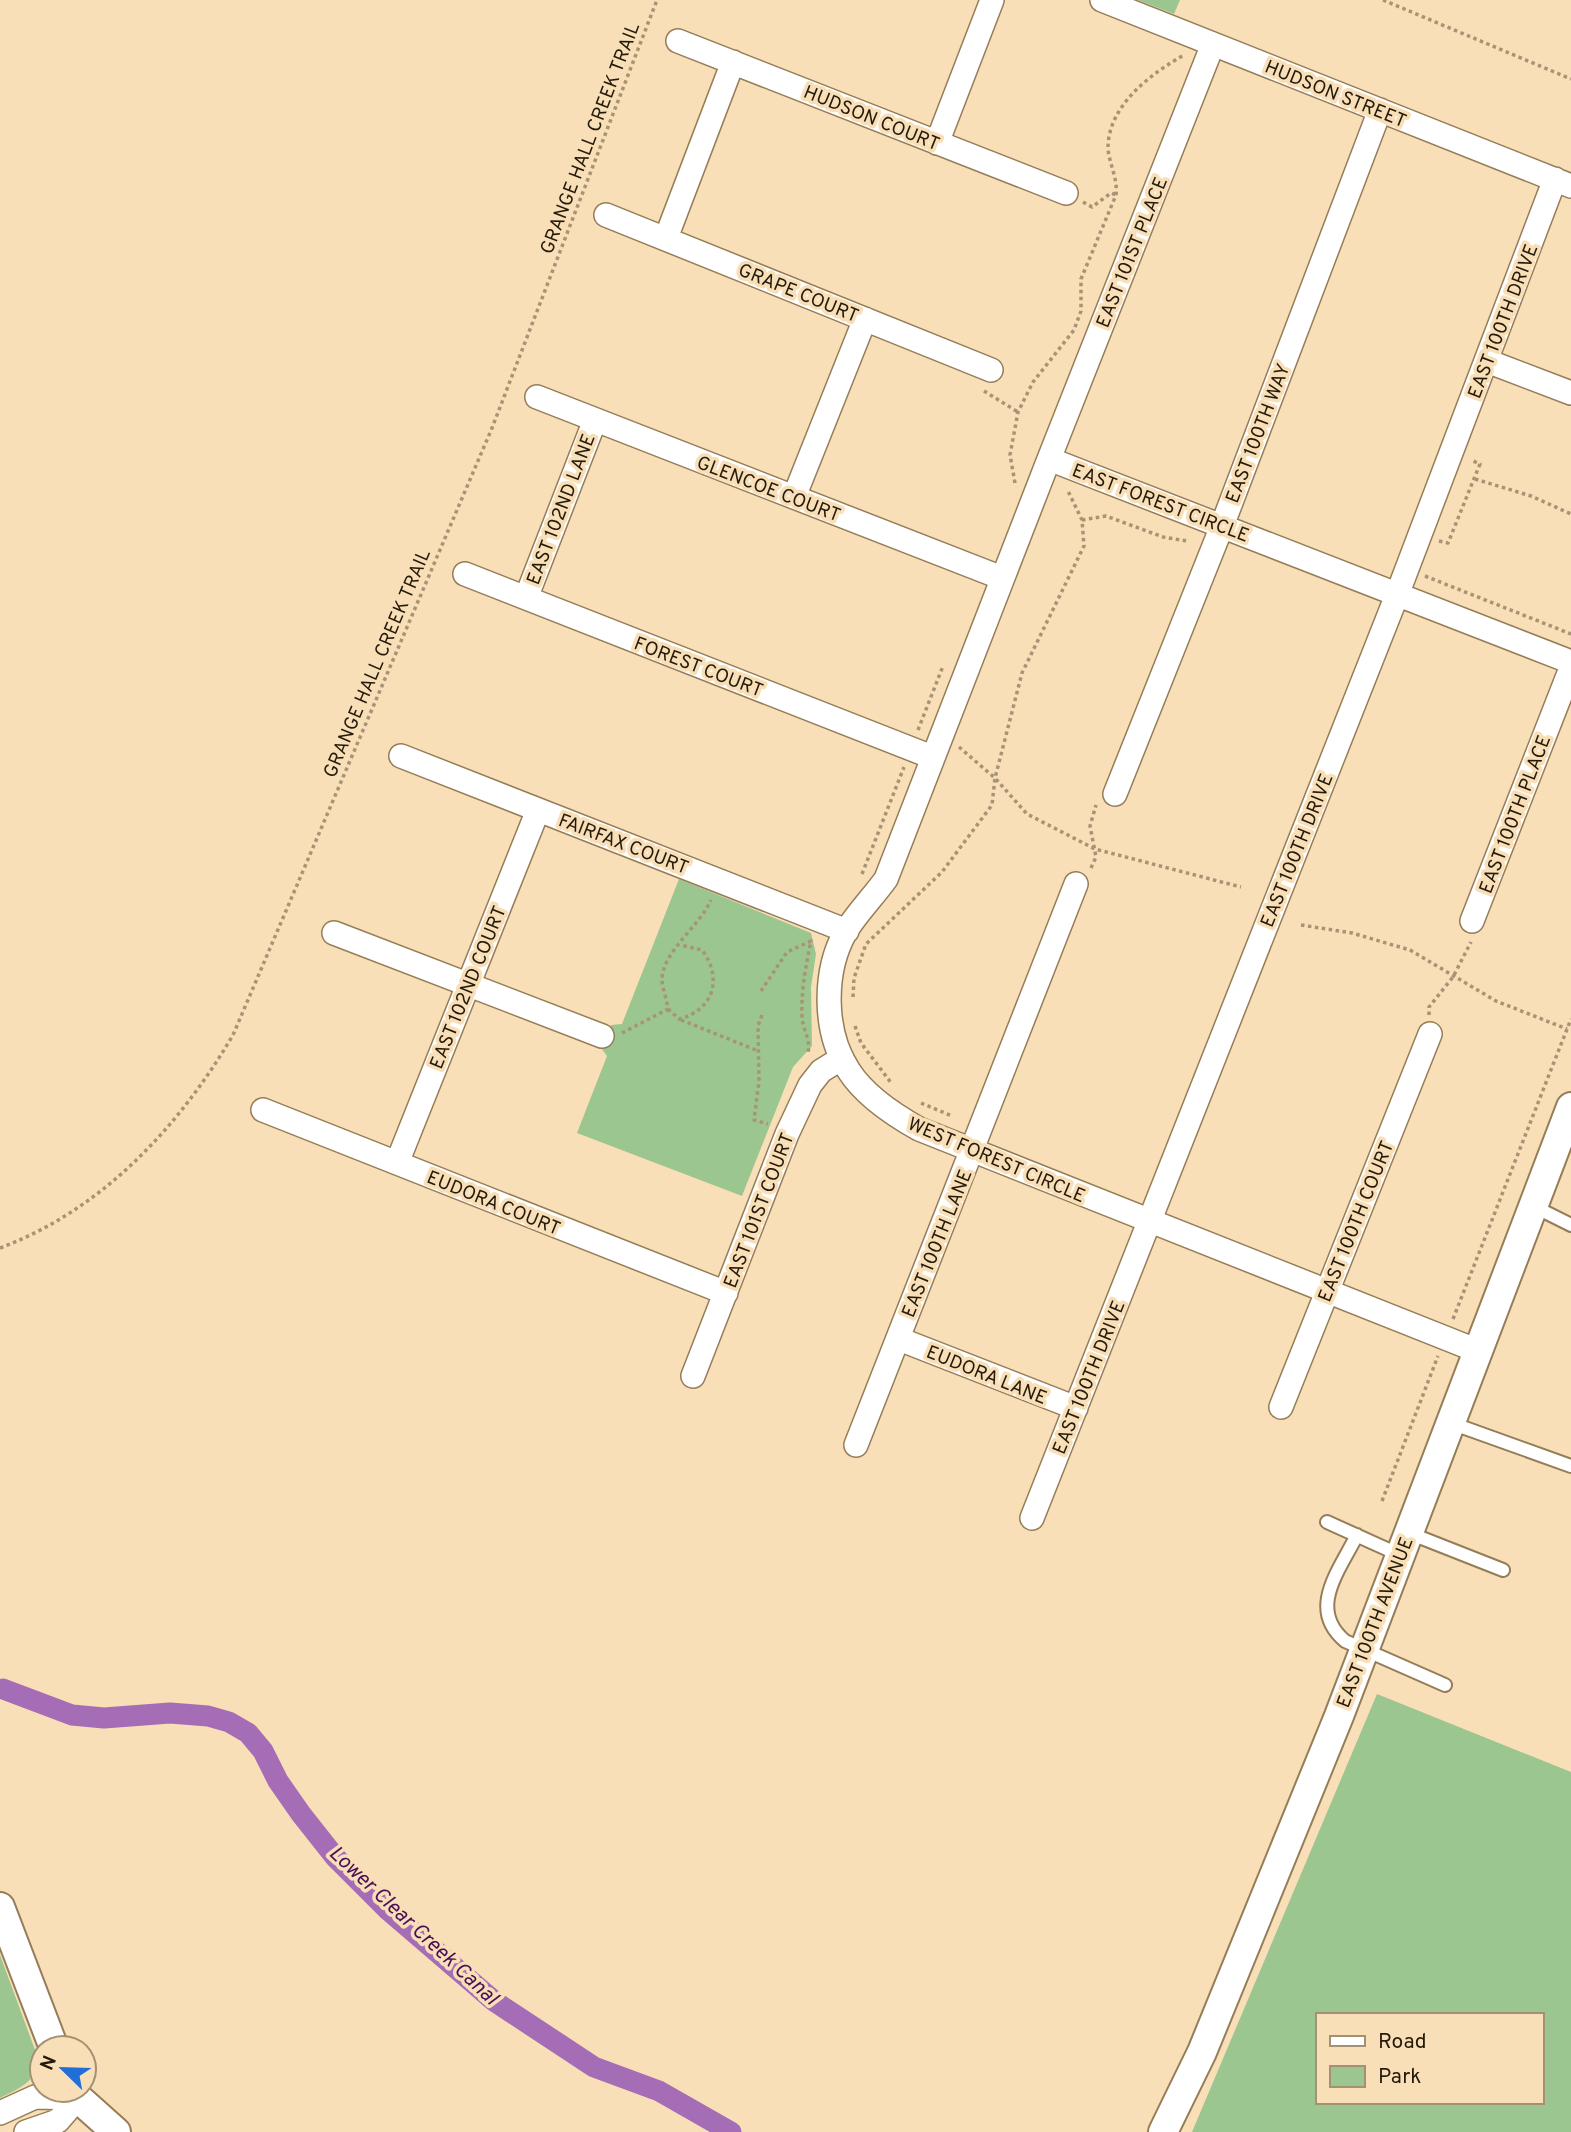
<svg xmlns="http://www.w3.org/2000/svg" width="1571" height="2132" font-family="Overpass,sans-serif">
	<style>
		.green { fill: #9cc68f; fill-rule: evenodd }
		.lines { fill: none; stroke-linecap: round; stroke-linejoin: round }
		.canal { stroke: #a66db7; stroke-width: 21 }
		.service-casing { stroke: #957d58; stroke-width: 16 }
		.minor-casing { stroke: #957d58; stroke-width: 26 }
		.tertiary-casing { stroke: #957d58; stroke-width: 32 }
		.path { stroke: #a79375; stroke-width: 3.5; stroke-dasharray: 3.5 3.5; stroke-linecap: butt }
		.service { stroke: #fff; stroke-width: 12 }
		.minor { stroke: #fff; stroke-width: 23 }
		.tertiary { stroke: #fff; stroke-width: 28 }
		.labels { text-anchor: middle; stroke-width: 7; stroke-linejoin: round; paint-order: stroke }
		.street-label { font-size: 19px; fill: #241a0b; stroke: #f9dfb7 }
		.water-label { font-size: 21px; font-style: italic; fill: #470f55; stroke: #f9dfb7 }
	</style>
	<rect width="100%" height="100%" fill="#f9dfb7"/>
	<path class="green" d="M 1138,0 L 1180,0 L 1174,14 Z
		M 679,879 L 811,933 L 816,954 L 811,987 L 812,1046 L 793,1067 L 742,1196 L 577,1133 L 607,1056 L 601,1048 L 611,1025 L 622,1024 Z
		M 1377,1694 L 1571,1772 L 1571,2132 L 1192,2132 ZM 1317,2015 L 1541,2015 L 1541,2102 L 1317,2102 Z
		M 0,1955 L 38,2058 C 38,2082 19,2088 0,2098 Z"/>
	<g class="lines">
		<path class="canal" d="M 3,1689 L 72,1715 L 104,1718 L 170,1713 L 208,1716 L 229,1722 L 248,1733 L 263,1751 L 278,1781 L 301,1814 L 335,1857 L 388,1910 L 494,2001 L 594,2067 L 659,2091 L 731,2132"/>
		<g class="service-casing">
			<path id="service" d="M 1533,1206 L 1571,1225
				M 1451,1423 L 1571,1466
				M 1327,1522 L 1400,1555
				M 1409,1533 L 1503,1570
				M 1357,1535 C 1339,1571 1307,1609 1345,1641 L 1445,1685"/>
		</g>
		<g class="minor-casing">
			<path id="minor" d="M 1102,0 L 1571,186
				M 678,41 L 1066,193
				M 937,143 L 992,0
				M 606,215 L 991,370
				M 666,238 L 733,62
				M 1487,361 L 1571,393
				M 537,397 L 1002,578
				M 1049,459 L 1213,44
				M 794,497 L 865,319
				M 465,574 L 932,757
				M 526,598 L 595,420
				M 401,756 L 847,931
				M 1115,794 L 1222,526 L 1380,110
				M 1472,921 L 1571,668
				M 334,933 L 602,1036
				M 263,1110 L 726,1293
				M 397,1163 L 538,810
				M 899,1339 L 1076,1408
				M 1478,1351 L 919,1129 C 894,1115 865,1096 849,1071 C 823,1032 823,971 846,931 C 857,913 873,897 886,879 L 1049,459 L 1571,662
				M 693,1376 L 787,1134 L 810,1085 L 821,1071 L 842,1058
				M 1281,1407 L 1430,1034
				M 856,1445 L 1076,884
				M 1032,1518 L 1397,595 L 1555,179
				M 0,2113 L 35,2097 L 78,2098
				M 26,2132 L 58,2121 L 78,2098"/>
		</g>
		<g class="tertiary-casing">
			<path id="tertiary" d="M 0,1907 L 54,2048
				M 74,2090 L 78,2098 L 116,2132
				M 1163,2132 L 1202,2052 L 1339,1716 L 1571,1107"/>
		</g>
		<path class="path" d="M 1383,0 L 1571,79
			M 1083,202 L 1092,207 L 1111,193 L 1116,195
			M 984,391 L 1018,412
			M 1475,479 L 1531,496 L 1571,514
			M 1015,483 L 1010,455 L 1018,412 L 1033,382 L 1074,330 L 1081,311 L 1081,279 L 1116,195 C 1118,178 1109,164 1108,148 C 1108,105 1152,73 1184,55
			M 1082,520 L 1106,516 L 1163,537 L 1187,541
			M 1439,541 L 1448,543 L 1480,464 L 1471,460
			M 1425,576 L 1571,634
			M 918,730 L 943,666
			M 959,747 L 995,778 L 1027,814 L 1095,849 L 1241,887
			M 1091,868 L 1096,857 L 1090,826 L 1096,805
			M 862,874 L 904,767
			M 1301,925 L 1352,933 L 1410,950 L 1496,1001 L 1567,1029
			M 761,991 L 787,952 L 811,941 C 806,965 801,990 802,1015 C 802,1029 811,1039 808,1053
			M 853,997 L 854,978 L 866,944 L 942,872 L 992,805 L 995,778 L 1022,673 L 1084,546 L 1082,520 L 1068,491
			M 668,1009 L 679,1019 C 714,1010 723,978 702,950 L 680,945
			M 762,1015 L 758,1026 L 759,1081 L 754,1120 L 768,1124
			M 1429,1015 L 1429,1007 L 1453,977 L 1471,942
			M 681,1020 L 756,1050
			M 855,1026 L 861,1043 L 892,1084
			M 622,1033 L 668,1009 C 667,1000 663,990 662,981 C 661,953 699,927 711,900
			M 921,1103 L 952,1116
			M 0,1248 C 102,1210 179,1127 233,1035 L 492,428 L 657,0
			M 1453,1319 L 1571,1019
			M 1382,1501 L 1438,1356"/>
		<use href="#service" class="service"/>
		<use href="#minor" class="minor"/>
		<use href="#tertiary" class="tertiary"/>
	</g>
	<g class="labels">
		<g class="street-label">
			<text transform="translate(1336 93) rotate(22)" y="7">HUDSON STREET</text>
			<text transform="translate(872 117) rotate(22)" y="7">HUDSON COURT</text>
			<text transform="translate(589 138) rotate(-69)" y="7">GRANGE HALL CREEK TRAIL</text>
			<text transform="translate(1131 252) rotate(-68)" y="7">EAST 101ST PLACE</text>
			<text transform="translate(799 292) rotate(22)" y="7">GRAPE COURT</text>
			<text transform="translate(1502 321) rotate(-69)" y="7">EAST 100TH DRIVE</text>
			<text transform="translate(1257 433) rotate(-69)" y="7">EAST 100TH WAY</text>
			<text transform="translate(769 488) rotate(21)" y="7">GLENCOE COURT</text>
			<text transform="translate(1161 502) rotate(21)" y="7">EAST FOREST CIRCLE</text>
			<text transform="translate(560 509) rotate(-69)" y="7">EAST 102ND LANE</text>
			<text transform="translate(376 663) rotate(-67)" y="7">GRANGE HALL CREEK TRAIL</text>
			<text transform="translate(699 666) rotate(21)" y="7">FOREST COURT</text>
			<text transform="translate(1514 814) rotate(-69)" y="7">EAST 100TH PLACE</text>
			<text transform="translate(624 843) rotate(21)" y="7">FAIRFAX COURT</text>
			<text transform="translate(1296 850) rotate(-68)" y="7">EAST 100TH DRIVE</text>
			<text transform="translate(467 987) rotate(-68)" y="7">EAST 102ND COURT</text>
			<text transform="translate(997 1159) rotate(23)" y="7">WEST FOREST CIRCLE</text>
			<text transform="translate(494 1202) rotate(22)" y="7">EUDORA COURT</text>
			<text transform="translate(758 1210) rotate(-69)" y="7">EAST 101ST COURT</text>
			<text transform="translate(1355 1221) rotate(-68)" y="7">EAST 100TH COURT</text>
			<text transform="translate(936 1243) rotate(-68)" y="7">EAST 100TH LANE</text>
			<text transform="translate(987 1374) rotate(22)" y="7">EUDORA LANE</text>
			<text transform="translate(1088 1377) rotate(-68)" y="7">EAST 100TH DRIVE</text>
			<text transform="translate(1374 1622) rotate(-69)" y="7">EAST 100TH AVENUE</text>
		</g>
		<g class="water-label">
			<text transform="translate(414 1925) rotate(43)" y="7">Lower Clear Creek Canal</text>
		</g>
	</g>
	<rect x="1316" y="2013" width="228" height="91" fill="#f9dfb7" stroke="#a49072" stroke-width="2"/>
	<rect x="1330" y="2036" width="35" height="10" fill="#ffffff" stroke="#a49072" stroke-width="2"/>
	<text x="1378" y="2048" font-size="21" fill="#241a0b">Road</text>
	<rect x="1330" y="2066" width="35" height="21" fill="#9cc68f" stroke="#a49072" stroke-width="2"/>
	<text x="1378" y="2083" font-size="21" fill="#241a0b">Park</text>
	<g transform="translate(63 2069) rotate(293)"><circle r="33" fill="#f9dfb7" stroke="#a49072" stroke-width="2"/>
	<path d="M0-5L12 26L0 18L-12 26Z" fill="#216ed9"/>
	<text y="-10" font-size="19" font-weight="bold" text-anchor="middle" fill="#241a0b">N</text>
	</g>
</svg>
